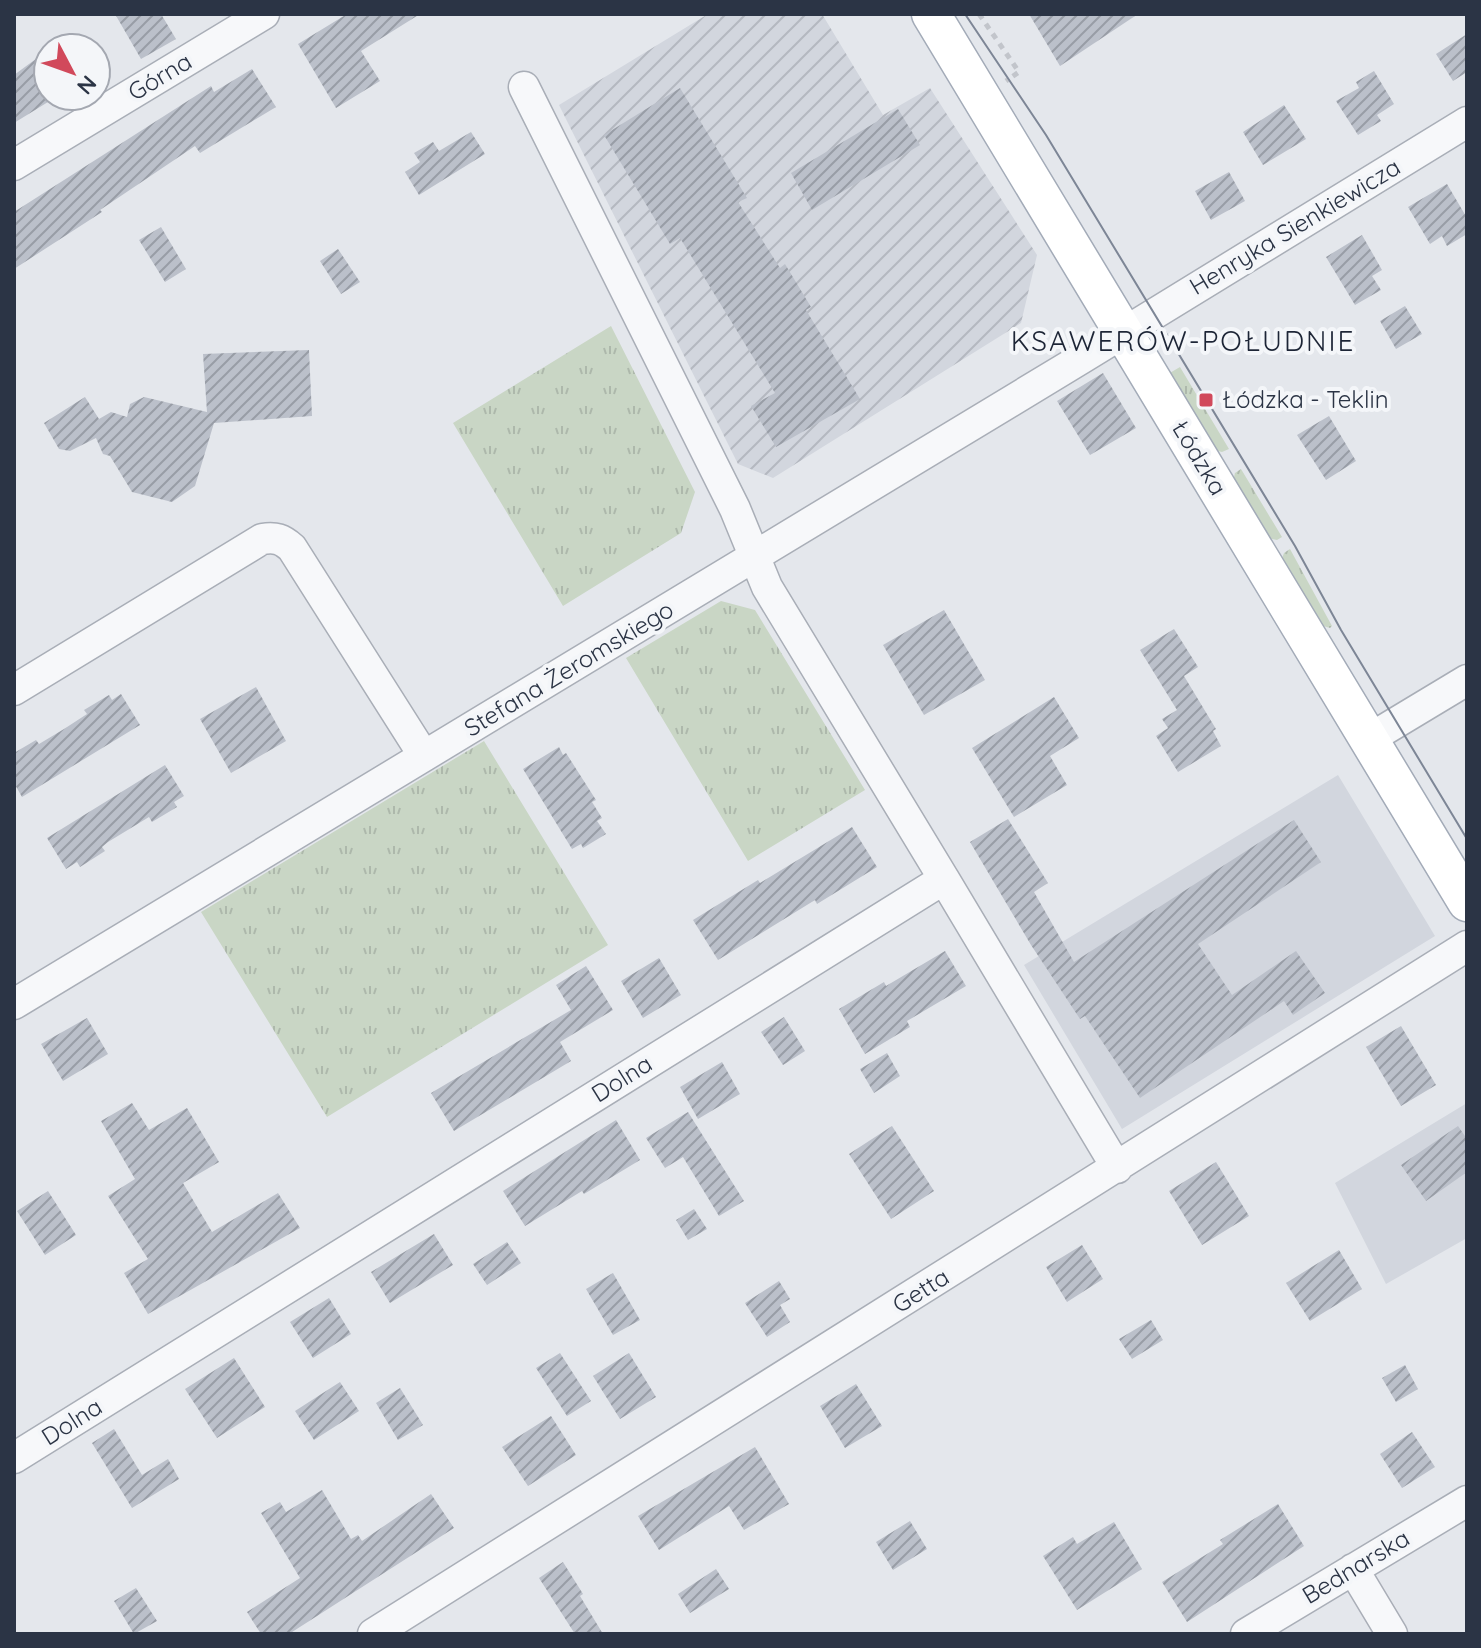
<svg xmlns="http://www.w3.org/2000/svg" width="1481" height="1648" font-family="Quicksand,sans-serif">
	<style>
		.built { fill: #d2d6de }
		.industrial { fill: url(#industrial-furrows) }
		.grass { fill: url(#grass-tufts) }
		.building { fill: url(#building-hatch) }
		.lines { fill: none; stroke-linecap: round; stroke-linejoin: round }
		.minor-casing { stroke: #a9aeb7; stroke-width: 33 }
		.major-casing { stroke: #a3abb8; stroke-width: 41 }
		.path { stroke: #c2c5cb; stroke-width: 5; stroke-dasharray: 6 6; stroke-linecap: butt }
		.minor { stroke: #f7f8fa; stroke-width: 30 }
		.major { stroke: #fff; stroke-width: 38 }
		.tram { stroke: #7d8696; stroke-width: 2 }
		.poi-dot { fill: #d1495b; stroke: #f4f6f9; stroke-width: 3 }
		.labels { text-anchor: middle; stroke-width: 8; stroke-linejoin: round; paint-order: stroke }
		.street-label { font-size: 24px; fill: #2b3445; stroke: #f4f6f9 }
		.poi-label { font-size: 24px; fill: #2b3445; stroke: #f4f6f9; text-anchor: start }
		.quarter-label { font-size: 28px; letter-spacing: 2px; fill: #1d2536; stroke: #f4f6f9 }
	</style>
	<defs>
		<pattern id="industrial-furrows" width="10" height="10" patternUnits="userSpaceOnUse" patternTransform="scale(2)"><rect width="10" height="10" fill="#d2d6de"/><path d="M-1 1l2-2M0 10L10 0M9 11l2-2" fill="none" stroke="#b4b8c0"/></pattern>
		<pattern id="grass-tufts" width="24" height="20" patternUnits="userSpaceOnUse" patternTransform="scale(2)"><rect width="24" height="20" fill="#c9d6c5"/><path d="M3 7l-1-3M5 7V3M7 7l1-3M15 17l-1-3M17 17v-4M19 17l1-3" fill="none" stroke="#adb8ab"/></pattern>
		<pattern id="building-hatch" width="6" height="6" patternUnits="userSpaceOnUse" patternTransform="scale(2)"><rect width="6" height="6" fill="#bbc0ca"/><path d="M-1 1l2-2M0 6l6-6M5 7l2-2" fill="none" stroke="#989da6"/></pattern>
	</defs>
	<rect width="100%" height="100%" fill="#e4e7ec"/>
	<path class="built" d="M 1338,775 L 1435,936 L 1122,1129 L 1024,965 Z
		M 1467,1103 L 1467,1238 L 1386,1284 L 1335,1183 Z"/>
	<path class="industrial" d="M 708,14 L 822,14 L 883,115 L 930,88 L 1037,255 L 1021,323 L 773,478 L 738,464 L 559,105 Z"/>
	<path class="grass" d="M 611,326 L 695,492 L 681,533 L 563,606 L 453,423 Z
		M 1180,367 L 1229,449 L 1222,452 L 1214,450 L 1168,374 Z
		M 1241,469 L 1282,537 L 1277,540 L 1267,538 L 1233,481 L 1235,473 Z
		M 1290,549 L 1332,626 L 1330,628 L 1320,625 L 1281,561 L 1284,553 Z
		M 721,601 L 755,610 L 865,790 L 748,861 L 626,658 Z
		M 484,741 L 608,945 L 327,1117 L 201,912 Z"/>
	<path class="building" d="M 115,14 L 161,14 L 176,39 L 141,59 Z
		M 347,14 L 420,14 L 361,51 L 380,81 L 336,108 L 298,44 Z
		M 1029,14 L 1138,14 L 1060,66 Z
		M 1467,34 L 1467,72 L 1453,81 L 1436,54 Z
		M 48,50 L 48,102 L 14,123 L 14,75 Z
		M 252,69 L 276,107 L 200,153 L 195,146 L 100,210 L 102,212 L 14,269 L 14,212 L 211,86 L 214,92 Z
		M 1374,71 L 1394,104 L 1377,115 L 1381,121 L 1358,135 L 1336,101 L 1359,88 L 1356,82 Z
		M 680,88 L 747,198 L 738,202 L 780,268 L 785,264 L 811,307 L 806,310 L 860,399 L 776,447 L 751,406 L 775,393 L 680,238 L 670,244 L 604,135 Z
		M 1284,105 L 1306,139 L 1263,165 L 1243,132 Z
		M 898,109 L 920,145 L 812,210 L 791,173 Z
		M 471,132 L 485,154 L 419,195 L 405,172 L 420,162 L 414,153 L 433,142 L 439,151 Z
		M 1229,172 L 1245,201 L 1211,220 L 1195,191 Z
		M 1447,184 L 1467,218 L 1467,234 L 1447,246 L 1442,236 L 1430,244 L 1408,207 Z
		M 161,227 L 186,269 L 165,282 L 139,240 Z
		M 1362,235 L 1382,270 L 1372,276 L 1381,290 L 1355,305 L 1326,257 Z
		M 338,249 L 360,282 L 341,294 L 320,261 Z
		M 1405,306 L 1422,334 L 1396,349 L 1380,321 Z
		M 309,350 L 312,416 L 214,423 L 195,486 L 172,502 L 132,492 L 110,456 L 103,454 L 96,438 L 70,451 L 59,449 L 44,423 L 85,397 L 99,419 L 111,412 L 127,417 L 130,404 L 144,397 L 207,412 L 203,354 Z
		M 1103,373 L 1136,428 L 1090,455 L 1057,401 Z
		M 1329,416 L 1356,461 L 1326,480 L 1297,435 Z
		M 944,610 L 985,680 L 924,715 L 883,645 Z
		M 1174,629 L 1198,667 L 1184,676 L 1216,729 L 1213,731 L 1221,746 L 1178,772 L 1156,736 L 1168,728 L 1162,719 L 1177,710 L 1140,650 Z
		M 256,687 L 286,741 L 231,773 L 200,719 Z
		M 121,694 L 140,725 L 22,797 L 14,783 L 14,753 L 36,740 L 39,744 L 64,729 L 87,714 L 84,710 L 109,695 L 112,700 Z
		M 1054,697 L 1079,738 L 1050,756 L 1067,785 L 1014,817 L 972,748 Z
		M 559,747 L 563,755 L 566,753 L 596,800 L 592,802 L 602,818 L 597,821 L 606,834 L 583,848 L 581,844 L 572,849 L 523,769 Z
		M 165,765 L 184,796 L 174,802 L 177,807 L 152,822 L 149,817 L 108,842 L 102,847 L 105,851 L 80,867 L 77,862 L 66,869 L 47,838 Z
		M 1008,819 L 1048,883 L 1034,892 L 1074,962 L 1294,820 L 1321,862 L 1198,944 L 1232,995 L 1296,951 L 1325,993 L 1293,1015 L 1284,1001 L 1140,1098 L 1085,1016 L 1080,1019 L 1031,945 L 970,842 Z
		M 852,827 L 877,867 L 817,904 L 815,900 L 718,960 L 693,920 L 758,880 L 760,883 Z
		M 945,951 L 966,986 L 907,1021 L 910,1027 L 865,1054 L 839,1009 L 884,982 L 886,986 Z
		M 659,958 L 681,995 L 643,1018 L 621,981 Z
		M 586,966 L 613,1010 L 560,1042 L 571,1061 L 454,1131 L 431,1093 L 571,1010 L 556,985 Z
		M 784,1017 L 805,1051 L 783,1065 L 761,1032 Z
		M 87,1018 L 108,1054 L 63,1081 L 41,1044 Z
		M 1401,1026 L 1436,1085 L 1401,1106 L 1366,1047 Z
		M 887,1053 L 900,1076 L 874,1093 L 860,1069 Z
		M 722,1062 L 740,1094 L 698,1119 L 680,1087 Z
		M 132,1103 L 149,1130 L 187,1108 L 219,1162 L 183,1183 L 212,1232 L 278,1193 L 300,1228 L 148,1314 L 124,1273 L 148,1259 L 108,1196 L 135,1179 L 101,1121 Z
		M 688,1112 L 744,1201 L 719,1216 L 683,1157 L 665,1168 L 646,1138 Z
		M 616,1120 L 640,1160 L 584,1194 L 582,1191 L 525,1226 L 503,1191 Z
		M 892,1126 L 934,1191 L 891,1219 L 849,1154 Z
		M 1458,1126 L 1467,1139 L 1467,1172 L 1426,1201 L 1401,1165 Z
		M 1216,1162 L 1249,1216 L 1202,1245 L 1169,1191 Z
		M 48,1191 L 76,1235 L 45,1255 L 17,1211 Z
		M 694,1209 L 707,1229 L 688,1240 L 676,1220 Z
		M 434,1234 L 453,1265 L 390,1303 L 371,1272 Z
		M 507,1242 L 521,1263 L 487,1285 L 473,1264 Z
		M 1082,1245 L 1103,1279 L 1067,1302 L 1046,1267 Z
		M 1339,1250 L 1362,1289 L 1310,1321 L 1286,1283 Z
		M 613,1273 L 640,1320 L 613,1335 L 586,1289 Z
		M 779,1281 L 790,1299 L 780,1305 L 790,1322 L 767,1337 L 745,1303 Z
		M 329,1298 L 351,1334 L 313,1358 L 290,1322 Z
		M 1151,1320 L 1163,1340 L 1132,1359 L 1119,1339 Z
		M 560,1353 L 591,1401 L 567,1416 L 536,1368 Z
		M 629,1353 L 656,1397 L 620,1419 L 593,1376 Z
		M 234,1358 L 265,1407 L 217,1438 L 185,1389 Z
		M 1405,1365 L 1418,1389 L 1396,1402 L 1382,1378 Z
		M 340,1382 L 359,1411 L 314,1440 L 295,1411 Z
		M 856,1384 L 882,1426 L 845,1448 L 820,1406 Z
		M 400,1388 L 423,1425 L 398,1440 L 376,1403 Z
		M 551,1416 L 576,1455 L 528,1486 L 502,1447 Z
		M 114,1429 L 142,1475 L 168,1459 L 179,1479 L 132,1508 L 92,1443 Z
		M 1412,1432 L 1435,1467 L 1402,1488 L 1380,1454 Z
		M 755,1447 L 789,1504 L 744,1530 L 729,1506 L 659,1550 L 638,1516 Z
		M 322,1490 L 351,1539 L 358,1535 L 362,1541 L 431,1494 L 454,1528 L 289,1634 L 261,1634 L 247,1612 L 300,1578 L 261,1513 L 280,1502 L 286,1512 Z
		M 1278,1504 L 1304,1546 L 1187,1622 L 1162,1582 L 1223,1544 L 1220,1540 Z
		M 910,1521 L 927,1549 L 893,1570 L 876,1542 Z
		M 1114,1522 L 1142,1569 L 1077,1610 L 1043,1556 L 1073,1537 L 1077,1544 Z
		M 563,1562 L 583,1594 L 580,1596 L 603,1634 L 575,1634 L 539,1578 Z
		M 716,1569 L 729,1589 L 690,1613 L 678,1594 Z
		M 136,1588 L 157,1621 L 134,1634 L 114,1601 Z"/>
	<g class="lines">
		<g class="minor-casing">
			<path id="minor" d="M 524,87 L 735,509 L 767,587 L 944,879
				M 14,165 L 264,14
				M 14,690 L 262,539 C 276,537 282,539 292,548 L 424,756
				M 1369,739 L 1467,680
				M 14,1004 L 1084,357 L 1467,122
				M 14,1458 L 944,879 L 1117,1168
				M 1353,1569 L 1392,1634
				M 373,1634 L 1467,946
				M 1246,1634 L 1467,1501"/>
		</g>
		<g class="major-casing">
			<path id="major" d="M 931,14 L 1467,902"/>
		</g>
		<path class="path" d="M 979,14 L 1019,72 L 1006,81"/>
		<use href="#minor" class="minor"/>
		<use href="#major" class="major"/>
		<path class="tram" d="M 965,14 L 1046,135 L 1295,546 L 1341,630 L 1467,839"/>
	</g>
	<rect class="poi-dot" x="1198" y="392" width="16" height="16" rx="4"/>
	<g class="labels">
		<g class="street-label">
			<text transform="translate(160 77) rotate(-31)" y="8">Górna</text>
			<text transform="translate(1295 227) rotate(-31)" y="8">Henryka Sienkiewicza</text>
			<text transform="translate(1199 458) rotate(59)" y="8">Łódzka</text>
			<text transform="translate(569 669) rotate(-31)" y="8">Stefana Żeromskiego</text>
			<text transform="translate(622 1079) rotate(-32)" y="8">Dolna</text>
			<text transform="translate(921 1291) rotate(-32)" y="8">Getta</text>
			<text transform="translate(72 1422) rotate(-32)" y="8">Dolna</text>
			<text transform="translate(1356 1567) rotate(-31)" y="8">Bednarska</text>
		</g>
		<g class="poi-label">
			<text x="1222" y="408">Łódzka - Teklin</text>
		</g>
		<g class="quarter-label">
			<text x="1183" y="351">KSAWERÓW-POŁUDNIE</text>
		</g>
	</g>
	<rect width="1481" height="1648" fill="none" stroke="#2b3445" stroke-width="32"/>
	<g transform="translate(72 72) rotate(131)"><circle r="38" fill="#f4f6f9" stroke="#a4a8b1" stroke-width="2"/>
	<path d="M0-6L14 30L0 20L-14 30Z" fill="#d1495b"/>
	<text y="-12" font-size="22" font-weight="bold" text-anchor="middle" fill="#2b3445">N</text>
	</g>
</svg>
